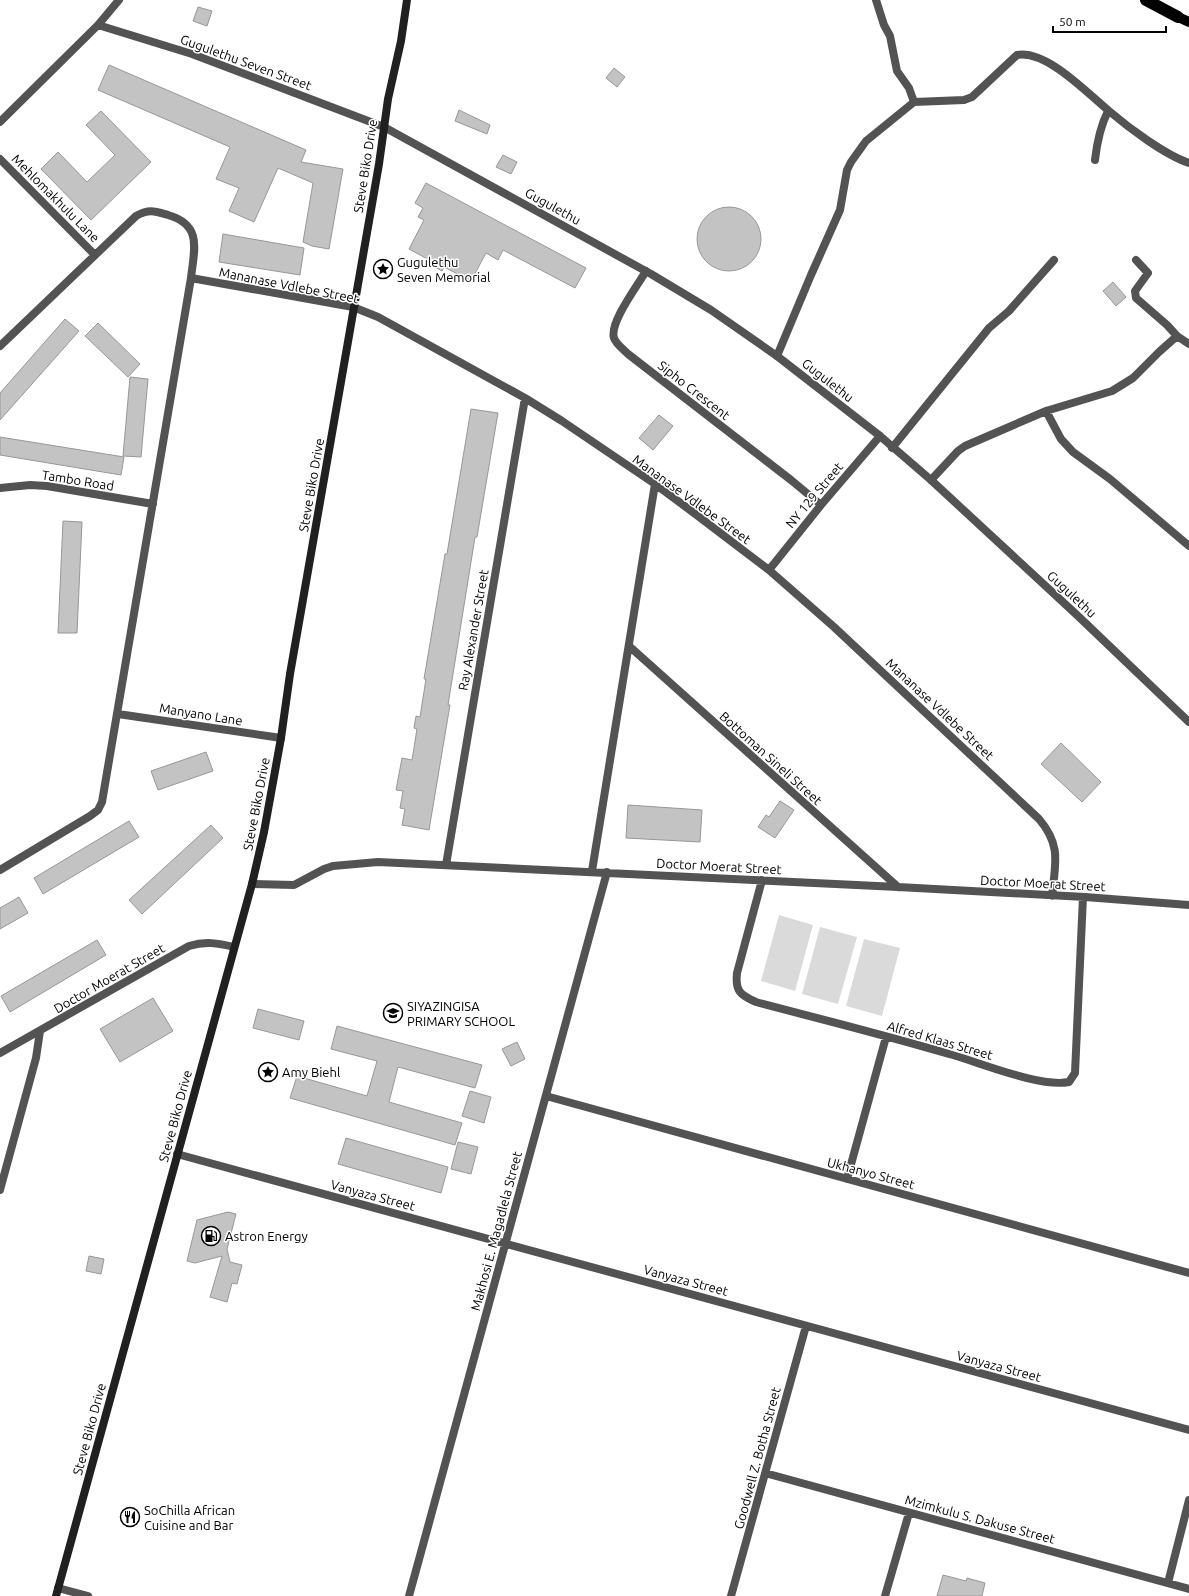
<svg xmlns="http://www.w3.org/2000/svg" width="1189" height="1596" font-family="Ubuntu,sans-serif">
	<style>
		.green { fill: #dadada }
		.building { fill: #c3c3c3; stroke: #979797 }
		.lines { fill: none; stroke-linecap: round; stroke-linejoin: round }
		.minor { stroke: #535353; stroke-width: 8 }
		.tertiary { stroke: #535353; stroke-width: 8 }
		.secondary { stroke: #202020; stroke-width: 8 }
		.primary { stroke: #000; stroke-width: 10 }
		.motorway { stroke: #000; stroke-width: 12 }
		.labels { text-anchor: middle; stroke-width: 3; stroke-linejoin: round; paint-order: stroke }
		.street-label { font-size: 13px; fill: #000; stroke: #fff }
		.poi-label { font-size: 13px; fill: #000; stroke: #fff; text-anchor: start }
	</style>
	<rect width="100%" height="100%" fill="#fff"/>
	<path class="green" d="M 779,915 L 813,925 L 795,991 L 761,981 Z
		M 820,927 L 857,937 L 838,1004 L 802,994 Z
		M 864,939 L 900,948 L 882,1016 L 846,1006 Z"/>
	<path class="building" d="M 198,7 L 212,11 L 207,26 L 193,21 Z
		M 109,65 L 306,150 L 301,162 L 343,169 L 329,249 L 312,246 L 303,242 L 313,183 L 278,168 L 254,222 L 229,211 L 239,188 L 216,179 L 230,147 L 98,90 Z
		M 614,68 L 625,77 L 617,87 L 606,78 Z
		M 459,110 L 490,125 L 487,134 L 455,121 Z
		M 101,111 L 151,162 L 91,220 L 41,169 L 58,152 L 87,182 L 115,155 L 86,125 Z
		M 503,155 L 517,162 L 511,174 L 496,167 Z
		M 426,183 L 586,268 L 575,288 L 503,250 L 498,260 L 486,253 L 471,281 L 444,267 L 442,271 L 431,265 L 433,262 L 409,249 L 424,220 L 418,217 L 423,208 L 415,203 Z
		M697 239a32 32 0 1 1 64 0a32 32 0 1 1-64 0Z
		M 223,234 L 304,248 L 300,275 L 219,262 Z
		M 1113,282 L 1126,297 L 1116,306 L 1103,291 Z
		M 65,319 L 79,331 L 0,420 L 0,393 Z
		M 98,323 L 140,364 L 128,377 L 85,336 Z
		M 130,377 L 148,379 L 141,457 L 123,456 Z
		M 471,409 L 498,413 L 477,537 L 475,537 L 448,705 L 450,705 L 429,830 L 402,825 L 405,809 L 400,808 L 403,791 L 396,790 L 402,758 L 412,760 L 417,729 L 414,728 L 416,716 L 420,717 L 426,679 L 424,679 L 445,554 L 447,554 Z
		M 659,415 L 673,426 L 653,450 L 639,438 Z
		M 0,437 L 124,457 L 121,475 L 0,455 Z
		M 63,521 L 82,522 L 77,633 L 58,633 Z
		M 1061,743 L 1101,782 L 1082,802 L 1041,764 Z
		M 206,752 L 213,771 L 158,790 L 151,771 Z
		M 780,801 L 794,810 L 775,838 L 758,827 L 766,815 L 769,817 Z
		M 628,805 L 702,810 L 700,842 L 626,838 Z
		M 129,821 L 139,837 L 43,894 L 34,878 Z
		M 211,825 L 223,838 L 142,914 L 129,900 Z
		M 19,897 L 28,913 L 0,929 L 0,908 Z
		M 97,940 L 106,955 L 10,1012 L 1,996 Z
		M 153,998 L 173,1031 L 120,1062 L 100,1029 Z
		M 258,1009 L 304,1021 L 299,1040 L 253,1028 Z
		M 337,1026 L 482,1065 L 475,1088 L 398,1067 L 389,1102 L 462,1123 L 455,1145 L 290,1098 L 297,1076 L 367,1096 L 377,1061 L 331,1049 Z
		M 517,1042 L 525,1059 L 511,1066 L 502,1049 Z
		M 470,1091 L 491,1097 L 484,1123 L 462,1116 Z
		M 346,1138 L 448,1167 L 441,1193 L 338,1164 Z
		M 458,1142 L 478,1147 L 471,1174 L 451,1169 Z
		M 228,1212 L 236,1214 L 227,1249 L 230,1262 L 242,1265 L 237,1284 L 232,1283 L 227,1302 L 210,1297 L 222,1256 L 195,1263 L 187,1261 L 197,1220 Z
		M 89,1256 L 104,1259 L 101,1274 L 86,1271 Z
		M 943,1575 L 966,1581 L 967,1578 L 985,1583 L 982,1596 L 937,1596 Z"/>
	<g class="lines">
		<path class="minor" d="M 876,0 L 884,25 L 890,36 L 897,71 L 909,88 L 914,102
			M 98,25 L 192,54 L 384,127
			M 0,122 L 98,25 L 119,0
			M 0,159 L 94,254
			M 1095,160 C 1097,142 1100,127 1108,111
			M 1136,260 L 1148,273 L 1135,291 L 1136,298 L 1167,325 L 1177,336 L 1189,344
			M 646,271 C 638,285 609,323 614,338 C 616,344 623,349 628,354 L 791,480 L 821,505
			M 191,278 L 353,307 L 378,317 L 525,398 L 562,421 L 655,484 L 694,513 L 769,570 L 834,627 L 1039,819 C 1062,846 1055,864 1052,896
			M 0,346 L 136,216 C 149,209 154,211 168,215 C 203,225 194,250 191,278 L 102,802 L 98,810 L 90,816 L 0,870
			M 777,356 L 811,275 L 840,210 L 847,170 L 851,162 L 866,141 L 914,102 L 964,100 L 972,97 L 1017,55 C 1047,50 1087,93 1109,111 C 1129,128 1165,155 1189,163
			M 1046,411 L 1061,439 L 1073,452 L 1110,479 L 1189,546
			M 892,448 L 989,328 L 1009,311 L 1054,260
			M 931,480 L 958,451 L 965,446 L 1046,411 L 1112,391 L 1133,378 L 1159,352 L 1177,336
			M 0,488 L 30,485 L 47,486 L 153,504
			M 769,570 L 821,505 L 880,436
			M 629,646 L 898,887
			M 118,714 L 281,738
			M 446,865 L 525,398
			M 592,871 L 655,484
			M 762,880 L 737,973 C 735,991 740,995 756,1002 C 820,1019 885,1035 949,1054 C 979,1062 1040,1088 1069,1082 L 1075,1073 L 1083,897
			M 252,884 L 294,885 L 324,869 L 333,866 L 378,862 L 898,887 L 1085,897 L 1189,905
			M 0,1053 L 189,946 C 205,941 218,943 234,947
			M 546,1096 L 1189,1273
			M 177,1154 L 1189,1430
			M 847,1179 L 886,1037
			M 0,1190 L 36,1058 L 40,1031
			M 765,1473 L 1189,1589
			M 1168,1583 L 1189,1500
			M 409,1596 L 607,872
			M 731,1596 L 806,1326
			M 885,1596 L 909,1513"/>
		<path class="tertiary" d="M 384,127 L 651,274 L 711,310 L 777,356 L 880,436 L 931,480 L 1078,616 L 1189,722
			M 58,1588 L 88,1596"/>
		<path class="secondary" d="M 56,1596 L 252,884 L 264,832 L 281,738 L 290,674 L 379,164 L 388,99 L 401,41 L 407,0"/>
		<path class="primary" d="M 1178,17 L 1189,22"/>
		<path class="motorway" d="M 1146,0 L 1178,17"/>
	</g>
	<defs>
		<g id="sight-ring" transform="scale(1)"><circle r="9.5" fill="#fff" stroke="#000" stroke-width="1.5"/><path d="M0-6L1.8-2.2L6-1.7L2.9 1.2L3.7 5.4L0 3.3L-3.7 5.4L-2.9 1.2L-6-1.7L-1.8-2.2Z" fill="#000"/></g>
		<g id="school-ring" transform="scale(1)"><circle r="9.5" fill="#fff" stroke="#000" stroke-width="1.5"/><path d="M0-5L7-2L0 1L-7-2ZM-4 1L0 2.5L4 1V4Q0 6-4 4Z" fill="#000"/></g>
		<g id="fuel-ring" transform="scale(1)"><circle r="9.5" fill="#fff" stroke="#000" stroke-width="1.5"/><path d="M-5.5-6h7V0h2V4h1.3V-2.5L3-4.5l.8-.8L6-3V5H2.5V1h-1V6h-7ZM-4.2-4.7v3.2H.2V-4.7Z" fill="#000"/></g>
		<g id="restaurant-ring" transform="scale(1)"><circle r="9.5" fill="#fff" stroke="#000" stroke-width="1.5"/><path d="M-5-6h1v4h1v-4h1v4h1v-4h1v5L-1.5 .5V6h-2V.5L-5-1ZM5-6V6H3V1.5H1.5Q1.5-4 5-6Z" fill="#000"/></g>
	</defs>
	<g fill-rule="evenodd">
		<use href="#sight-ring" x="383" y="269"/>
		<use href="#school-ring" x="393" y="1013"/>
		<use href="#sight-ring" x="268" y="1072"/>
		<use href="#fuel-ring" x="211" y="1236"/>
		<use href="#restaurant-ring" x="130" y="1517"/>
	</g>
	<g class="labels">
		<g class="street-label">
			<text transform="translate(246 62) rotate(20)" y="5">Gugulethu Seven Street</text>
			<text transform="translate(365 166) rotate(-81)" y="5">Steve Biko Drive</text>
			<text transform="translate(56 198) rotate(45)" y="5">Mehlomakhulu Lane</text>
			<text transform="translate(553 206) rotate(29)" y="5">Gugulethu</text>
			<text transform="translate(289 285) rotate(11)" y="5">Mananase Vdlebe Street</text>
			<text transform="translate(828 380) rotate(38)" y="5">Gugulethu</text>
			<text transform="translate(694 390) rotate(38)" y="5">Sipho Crescent</text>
			<text transform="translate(78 480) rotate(9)" y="5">Tambo Road</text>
			<text transform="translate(311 485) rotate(-80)" y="5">Steve Biko Drive</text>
			<text transform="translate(814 495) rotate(-50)" y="5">NY 129 Street</text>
			<text transform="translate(692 499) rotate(36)" y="5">Mananase Vdlebe Street</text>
			<text transform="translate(1072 594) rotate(43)" y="5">Gugulethu</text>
			<text transform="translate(473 630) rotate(-80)" y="5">Ray Alexander Street</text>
			<text transform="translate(940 709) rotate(43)" y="5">Mananase Vdlebe Street</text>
			<text transform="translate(201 714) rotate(9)" y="5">Manyano Lane</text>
			<text transform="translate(771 758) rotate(42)" y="5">Bottoman Sineli Street</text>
			<text transform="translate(256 804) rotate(-79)" y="5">Steve Biko Drive</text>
			<text transform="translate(719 866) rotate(3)" y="5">Doctor Moerat Street</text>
			<text transform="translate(1043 883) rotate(3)" y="5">Doctor Moerat Street</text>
			<text transform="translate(109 978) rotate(-30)" y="5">Doctor Moerat Street</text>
			<text transform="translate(940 1040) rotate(16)" y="5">Alfred Klaas Street</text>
			<text transform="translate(175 1116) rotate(-75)" y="5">Steve Biko Drive</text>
			<text transform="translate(871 1173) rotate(15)" y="5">Ukhanyo Street</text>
			<text transform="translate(373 1195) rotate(15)" y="5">Vanyaza Street</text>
			<text transform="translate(496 1231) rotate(-75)" y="5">Makhosi E. Magadlela Street</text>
			<text transform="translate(686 1280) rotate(15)" y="5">Vanyaza Street</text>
			<text transform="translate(999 1366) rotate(15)" y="5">Vanyaza Street</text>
			<text transform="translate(89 1429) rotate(-75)" y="5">Steve Biko Drive</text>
			<text transform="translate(757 1458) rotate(-75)" y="5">Goodwell Z. Botha Street</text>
			<text transform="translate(980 1519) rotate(15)" y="5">Mzimkulu S. Dakuse Street</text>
		</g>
		<g class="poi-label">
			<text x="397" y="267">Gugulethu<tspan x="397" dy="15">Seven Memorial</tspan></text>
			<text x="407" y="1011">SIYAZINGISA<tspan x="407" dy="15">PRIMARY SCHOOL</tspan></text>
			<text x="282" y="1077">Amy Biehl</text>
			<text x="225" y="1241">Astron Energy</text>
			<text x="144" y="1515">SoChilla African<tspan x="144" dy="15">Cuisine and Bar</tspan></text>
		</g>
	</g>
	<path d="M1053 26v6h113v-6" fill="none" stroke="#000000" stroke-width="2"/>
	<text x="1059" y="26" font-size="12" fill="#000000" stroke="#ffffff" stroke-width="3" paint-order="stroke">50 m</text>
</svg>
